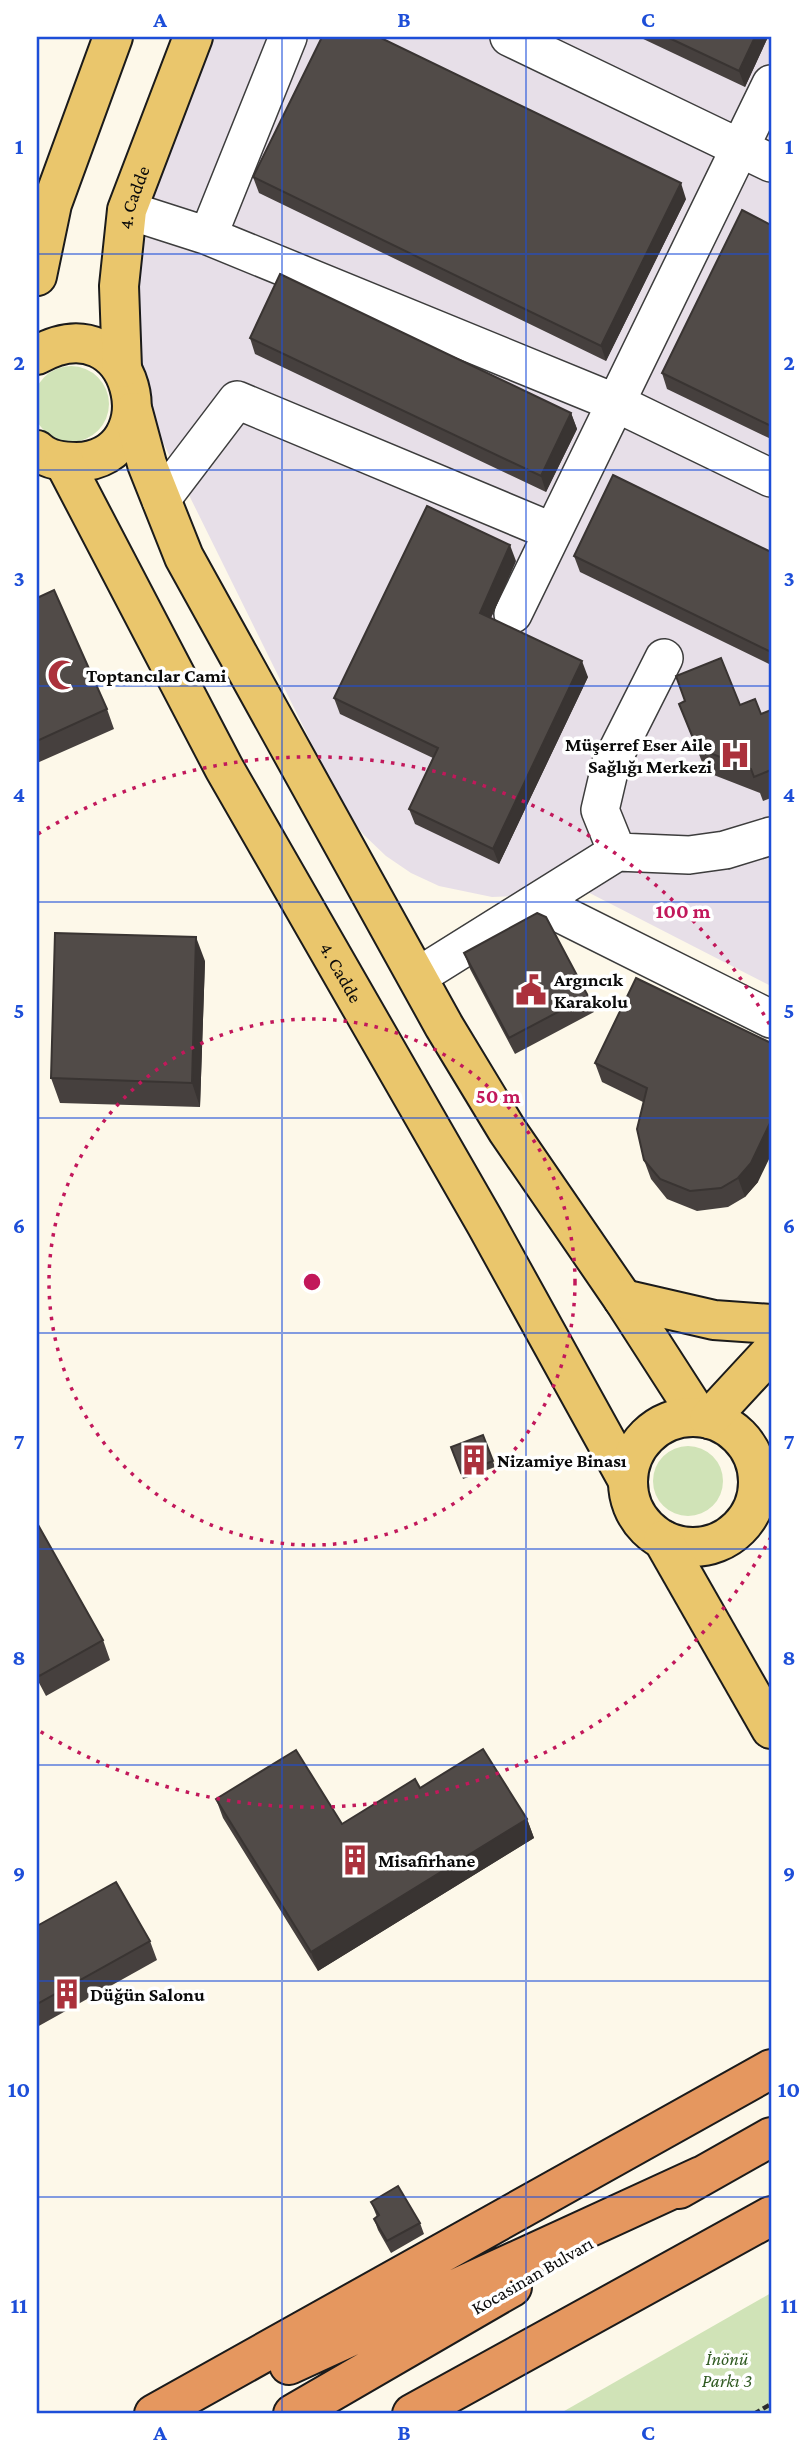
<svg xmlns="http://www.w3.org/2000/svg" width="808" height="2451" font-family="'Crimson Pro',serif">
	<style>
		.industrial { fill: #e7dfe8 }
		.green { fill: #d0e3b7 }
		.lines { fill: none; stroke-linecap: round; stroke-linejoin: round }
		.minor-casing { stroke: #3d3d3d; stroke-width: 40 }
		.major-casing { stroke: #1b1b1b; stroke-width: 42 }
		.highway-casing { stroke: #1b1b1b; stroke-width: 42 }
		.path { stroke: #2c2c2c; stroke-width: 4.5; stroke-dasharray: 7 3.5; stroke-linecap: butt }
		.minor { stroke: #fff; stroke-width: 37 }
		.major { stroke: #eac66c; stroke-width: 38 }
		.highway { stroke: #e5975f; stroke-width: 38 }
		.wall { fill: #46403e }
		.shaded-wall { fill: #393432 }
		.building { fill: #514b48; stroke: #393432; stroke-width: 2 }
		.grid { fill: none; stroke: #1d4ed8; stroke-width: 2; stroke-opacity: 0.55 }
		.ring { fill: none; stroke: #c2185b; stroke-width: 3.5; stroke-dasharray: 3.5 7 }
		.labels { text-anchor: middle; stroke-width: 7; stroke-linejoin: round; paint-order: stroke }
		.street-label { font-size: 19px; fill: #0a0a0a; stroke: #fff }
		.poi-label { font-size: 19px; font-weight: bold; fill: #0a0a0a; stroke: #fff; text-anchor: start }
		.park-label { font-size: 19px; font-style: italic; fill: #305a22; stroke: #fff }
		.centre { fill: #c2185b; stroke: #fff; stroke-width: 3.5 }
		.ring-label { font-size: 21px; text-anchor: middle; font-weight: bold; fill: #c2185b; stroke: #fff; stroke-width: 7; stroke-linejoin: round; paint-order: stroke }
		.neatline { fill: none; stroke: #1d4ed8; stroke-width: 2.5 }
		.grid-label { font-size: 23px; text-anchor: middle; font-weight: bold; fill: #1d4ed8 }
	</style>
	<rect width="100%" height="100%" fill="#fdf8e9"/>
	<path class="industrial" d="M 188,37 L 771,37 L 771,986 L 572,884 L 519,896 L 492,897 L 439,886 L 411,873 L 386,856 L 364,835 L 345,811 L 145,406 L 123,325 Z"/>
	<path class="green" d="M33 404a38 38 0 1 1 76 0a38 38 0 1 1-76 0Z
		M653 1481a35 35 0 1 1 70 0a35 35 0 1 1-70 0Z
		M 771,2293 L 771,2414 L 559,2414 Z"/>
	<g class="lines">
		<g class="minor-casing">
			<path id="minor" d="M 509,37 L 771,163
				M 127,210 L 208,236 L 616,403 L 771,478
				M 208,236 L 288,37
				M 161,500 L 237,400 L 553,532
				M 513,614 L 771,84
				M 617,852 L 600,810 L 611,763 L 664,658
				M 537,902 L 771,1019
				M 417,977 L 617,852 L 689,855 L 725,850 L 771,836"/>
		</g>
		<g class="major-casing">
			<g id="major">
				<path d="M 37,276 L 52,204 L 113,37"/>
				<path d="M 37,355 C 135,300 171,458 77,462 C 63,462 47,460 37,450"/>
				<path id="s1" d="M 122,368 L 119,286 L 127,210 L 193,37"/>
				<path d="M 133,412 L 147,464 L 184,557 L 444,1026 L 507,1130 L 623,1299 L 699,1417"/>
				<path id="s2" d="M 64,462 L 224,768 L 486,1224 L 627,1479"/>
				<path d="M 623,1299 L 714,1320 L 771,1324"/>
				<circle cx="693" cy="1482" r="65"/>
				<path d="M 709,1419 L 771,1352"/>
				<path d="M 663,1540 L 771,1729"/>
			</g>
		</g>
		<g class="highway-casing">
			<path id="highway" d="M 679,2189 L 771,2137
				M 289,2365 L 701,2176
				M 154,2414 L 771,2069
				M 293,2414 L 512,2287
				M 412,2414 L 771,2216"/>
		</g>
		<path class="path" d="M 754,2414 L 771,2404"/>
		<use href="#minor" class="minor"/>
		<use href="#major" class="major"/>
		<use href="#highway" class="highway"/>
	</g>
	<path class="wall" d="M 639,37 L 768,37 L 745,87 Z
		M 253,177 L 686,199 L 606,361 L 259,193 Z
		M 771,225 L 771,439 L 667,389 L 662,373 Z
		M 250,338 L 571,413 L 577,429 L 546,492 L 255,354 Z
		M 771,552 L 771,665 L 580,572 L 574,556 Z
		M 516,561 L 491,618 L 588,677 L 499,864 L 415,824 L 409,809 L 433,758 L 340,714 L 334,698 Z
		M 37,598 L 107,709 L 114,729 L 37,763 Z
		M 676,676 L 761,714 L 771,710 L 771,798 L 763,801 L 760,793 L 706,772 L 679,704 L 685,701 Z
		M 464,953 L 588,996 L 594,1012 L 515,1054 L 470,969 Z
		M 205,961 L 200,1107 L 60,1103 L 51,1078 Z
		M 636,978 L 758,1182 L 745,1197 L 728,1207 L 697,1211 L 667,1199 L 651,1179 L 644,1160 L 643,1102 L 602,1082 L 595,1063 Z
		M 483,1435 L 495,1467 L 463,1479 L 451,1447 Z
		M 37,1523 L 103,1640 L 110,1660 L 46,1696 L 37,1679 Z
		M 420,1788 L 527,1819 L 534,1838 L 318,1971 L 223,1818 L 216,1799 L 342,1824 Z
		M 37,1926 L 150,1941 L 157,1960 L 37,2027 Z
		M 371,2202 L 420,2223 L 424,2234 L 391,2253 L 378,2230 L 374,2219 L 377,2217 Z"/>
	<path class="shaded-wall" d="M 755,37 L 768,37 L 745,87 L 739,71 Z
		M 681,183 L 686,199 L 606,361 L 601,346 Z
		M 571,413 L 577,429 L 546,492 L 541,476 Z
		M 510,545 L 516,561 L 486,629 L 480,613 Z
		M 582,661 L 588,677 L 499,864 L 493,849 Z
		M 196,937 L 205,961 L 200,1107 L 192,1083 Z
		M 771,1121 L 771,1155 L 758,1182 L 745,1197 L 738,1178 Z
		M 527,1819 L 534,1838 L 318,1971 L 311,1952 Z"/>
	<path class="building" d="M 322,37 L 379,37 L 681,183 L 601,346 L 253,177 Z
		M 667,37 L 755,37 L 739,71 Z
		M 742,210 L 771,225 L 771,426 L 662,373 Z
		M 280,274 L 571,413 L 541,476 L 250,338 Z
		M 613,475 L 771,552 L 771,652 L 574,556 Z
		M 427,506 L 510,545 L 480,613 L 582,661 L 493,849 L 409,809 L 438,748 L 334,698 Z
		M 54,590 L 107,709 L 37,741 L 37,598 Z
		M 721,658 L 740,705 L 755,699 L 761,714 L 771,710 L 771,770 L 754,777 L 751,769 L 697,748 L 679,704 L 685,701 L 676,676 Z
		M 537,913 L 546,917 L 588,996 L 509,1038 L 464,953 Z
		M 55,933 L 196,937 L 192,1083 L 51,1078 Z
		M 636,978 L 771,1043 L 771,1121 L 751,1163 L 738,1178 L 721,1188 L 690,1191 L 660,1179 L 644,1160 L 637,1129 L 647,1088 L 595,1063 Z
		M 483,1435 L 493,1461 L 461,1473 L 451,1447 Z
		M 37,1523 L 103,1640 L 39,1676 L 37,1672 Z
		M 483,1749 L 527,1819 L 311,1952 L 216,1799 L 296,1750 L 342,1824 L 415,1779 L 420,1788 Z
		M 116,1882 L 150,1941 L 37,2004 L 37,1926 Z
		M 398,2186 L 420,2223 L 387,2241 L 374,2219 L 379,2215 L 371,2202 Z"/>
	<path class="grid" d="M 282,37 L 282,2414M 526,37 L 526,2414M 37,254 L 771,254M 37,470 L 771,470M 37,686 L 771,686M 37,902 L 771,902M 37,1118 L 771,1118M 37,1333 L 771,1333M 37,1549 L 771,1549M 37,1765 L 771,1765M 37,1981 L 771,1981M 37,2197 L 771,2197"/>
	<g class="ring">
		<circle cx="312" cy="1282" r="263"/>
		<path d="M771 1537A525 525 0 0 1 38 1730M38 834A525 525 0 0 1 771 1027"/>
	</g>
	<defs>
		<g id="mosque-bare" transform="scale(2.415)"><path d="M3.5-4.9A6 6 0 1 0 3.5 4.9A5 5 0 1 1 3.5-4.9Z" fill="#ab313c" stroke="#fff" stroke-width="2.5" paint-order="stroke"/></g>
		<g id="hospital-bare" transform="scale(2.415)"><path d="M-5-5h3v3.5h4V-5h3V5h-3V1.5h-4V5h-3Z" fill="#ab313c" stroke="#fff" stroke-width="2.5" paint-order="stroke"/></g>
		<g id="civic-bare" transform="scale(2.415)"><path d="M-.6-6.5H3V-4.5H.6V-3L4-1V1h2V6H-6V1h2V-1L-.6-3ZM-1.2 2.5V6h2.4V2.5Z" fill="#ab313c" stroke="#fff" stroke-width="2.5" paint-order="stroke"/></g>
		<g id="building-bare" transform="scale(2.415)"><path d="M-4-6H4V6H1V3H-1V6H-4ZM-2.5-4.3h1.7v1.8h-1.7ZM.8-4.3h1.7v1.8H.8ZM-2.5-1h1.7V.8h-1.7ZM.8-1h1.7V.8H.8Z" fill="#ab313c" stroke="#fff" stroke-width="2.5" paint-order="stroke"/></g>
	</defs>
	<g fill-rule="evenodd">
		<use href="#mosque-bare" x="63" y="675"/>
		<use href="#hospital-bare" x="735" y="755"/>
		<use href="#civic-bare" x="531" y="990"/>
		<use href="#building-bare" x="474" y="1460"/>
		<use href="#building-bare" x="355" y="1860"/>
		<use href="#building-bare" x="67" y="1994"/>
	</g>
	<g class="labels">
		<g class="street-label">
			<text dy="7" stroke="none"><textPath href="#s1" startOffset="172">4. Cadde</textPath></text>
			<text dy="7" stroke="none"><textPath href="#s2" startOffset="581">4. Cadde</textPath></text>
			<text transform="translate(532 2275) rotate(-30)" y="7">Kocasinan Bulvarı</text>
		</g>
		<g class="poi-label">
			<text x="86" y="682">Toptancılar Cami</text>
			<text x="712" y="751" text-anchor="end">Müşerref Eser Aile<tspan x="712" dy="22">Sağlığı Merkezi</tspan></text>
			<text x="554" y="986">Argıncık<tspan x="554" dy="22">Karakolu</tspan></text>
			<text x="497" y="1467">Nizamiye Binası</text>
			<text x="378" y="1867">Misafirhane</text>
			<text x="90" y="2001">Düğün Salonu</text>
		</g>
		<g class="park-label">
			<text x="727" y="2365">İnönü<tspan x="727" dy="22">Parkı 3</tspan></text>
		</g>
	</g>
	<circle cx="312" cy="1282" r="10" class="centre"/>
	<g class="ring-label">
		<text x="683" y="918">100 m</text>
		<text x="498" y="1103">50 m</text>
	</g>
	<rect width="808" height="2451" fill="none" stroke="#ffffff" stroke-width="77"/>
	<rect x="38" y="38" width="732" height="2374" class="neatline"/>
	<g class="grid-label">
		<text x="160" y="27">A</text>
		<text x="404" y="27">B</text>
		<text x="648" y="27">C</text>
		<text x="19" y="154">1</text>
		<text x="789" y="154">1</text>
		<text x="19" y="370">2</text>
		<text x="789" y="370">2</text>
		<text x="19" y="586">3</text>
		<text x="789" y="586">3</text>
		<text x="19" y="802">4</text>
		<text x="789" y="802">4</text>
		<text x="19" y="1018">5</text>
		<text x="789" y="1018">5</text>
		<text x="19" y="1233">6</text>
		<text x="789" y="1233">6</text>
		<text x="19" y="1449">7</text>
		<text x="789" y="1449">7</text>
		<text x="19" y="1665">8</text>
		<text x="789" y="1665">8</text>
		<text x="19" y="1881">9</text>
		<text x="789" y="1881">9</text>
		<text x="19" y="2097">10</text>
		<text x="789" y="2097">10</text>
		<text x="19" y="2313">11</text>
		<text x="789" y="2313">11</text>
		<text x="160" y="2440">A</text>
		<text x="404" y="2440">B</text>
		<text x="648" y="2440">C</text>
	</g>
</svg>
